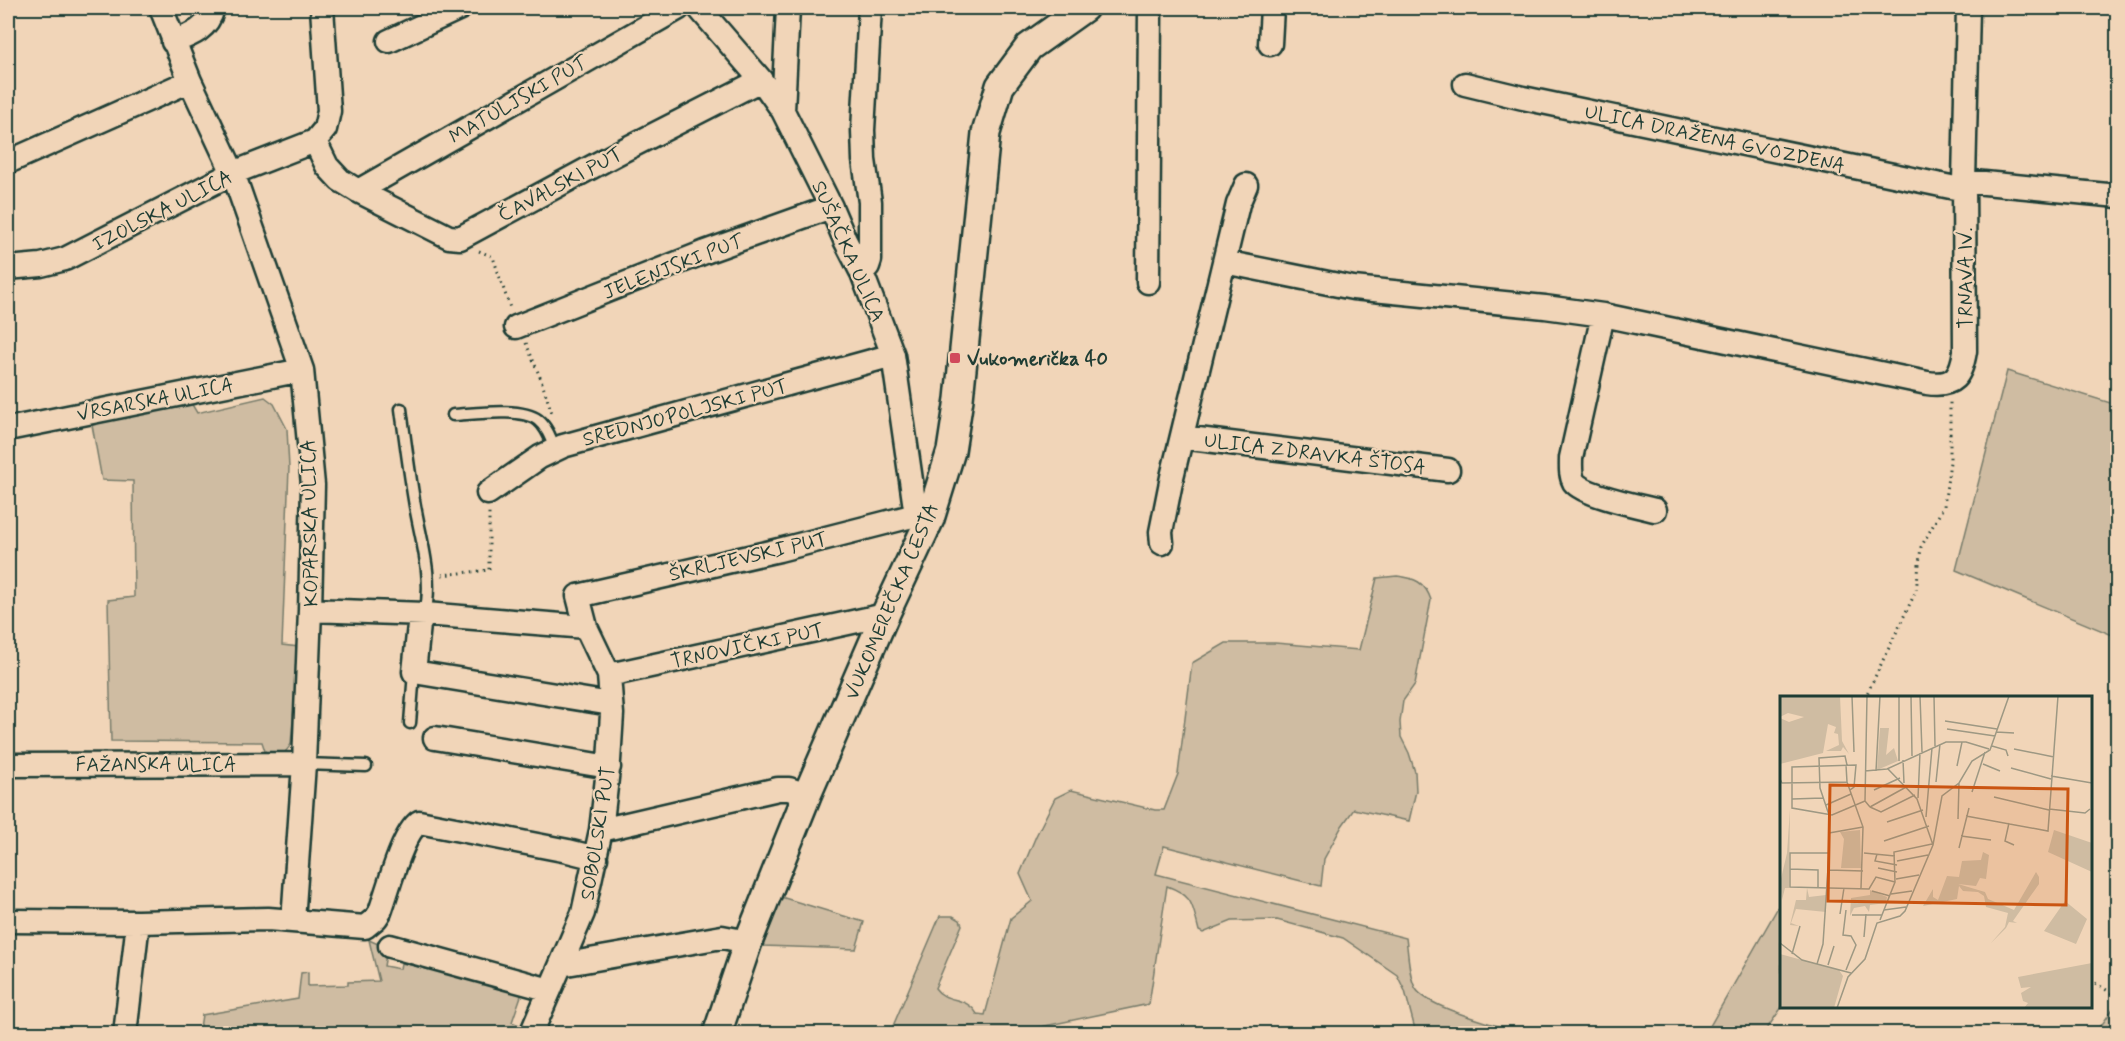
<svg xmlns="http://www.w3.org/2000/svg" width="2125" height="1041" font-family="Mynerve,sans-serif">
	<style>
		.green { fill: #cfbca2; stroke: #777c6b; stroke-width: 1.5 }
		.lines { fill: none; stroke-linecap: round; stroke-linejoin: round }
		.service-casing { stroke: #1f3d34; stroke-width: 15 }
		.minor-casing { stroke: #1f3d34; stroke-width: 27 }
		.tertiary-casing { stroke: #1f3d34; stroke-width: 32 }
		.path { stroke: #1f3d34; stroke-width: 3; stroke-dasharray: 1.5 4.5; stroke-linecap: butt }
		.service { stroke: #f1d5b8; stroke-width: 10 }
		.minor { stroke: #f1d5b8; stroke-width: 22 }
		.tertiary { stroke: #f1d5b8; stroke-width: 27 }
		.poi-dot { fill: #d1495b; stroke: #f1d5b8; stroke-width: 2 }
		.labels { text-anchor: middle; stroke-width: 4.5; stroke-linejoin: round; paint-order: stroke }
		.street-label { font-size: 20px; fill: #1f3d34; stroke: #f1d5b8 }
		.poi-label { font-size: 20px; font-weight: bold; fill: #1f3d34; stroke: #f1d5b8; text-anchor: start }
		.inset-road { fill: none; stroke: #9d9883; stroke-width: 1.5 }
		.view { fill: #ca5512; fill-opacity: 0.15; stroke: #ca5512; stroke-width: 3 }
		.inset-edge { fill: none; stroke: #1f3d34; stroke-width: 3 }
	</style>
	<rect width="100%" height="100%" fill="#f1d5b8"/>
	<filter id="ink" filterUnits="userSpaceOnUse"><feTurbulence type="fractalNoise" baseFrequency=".0167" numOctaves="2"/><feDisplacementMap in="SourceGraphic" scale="12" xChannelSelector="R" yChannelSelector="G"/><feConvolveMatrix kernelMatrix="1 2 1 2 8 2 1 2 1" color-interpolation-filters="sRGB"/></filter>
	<g filter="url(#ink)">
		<path class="green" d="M 2007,371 L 2117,405 L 2117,637 L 1956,570 Z
			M 265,397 L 274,404 L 287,429 L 289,468 L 282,645 L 299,647 L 291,744 C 285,755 279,756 267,757 L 262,742 L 111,741 L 108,600 L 134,597 L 133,481 L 102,480 L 92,425 L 190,401 L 197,413 Z
			M 1397,576 C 1415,578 1425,582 1431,600 L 1415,684 L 1403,701 L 1400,722 L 1401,737 L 1409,753 L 1415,772 L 1416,791 L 1409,821 L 1354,809 L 1342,826 L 1324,859 L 1321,886 L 1164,846 L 1156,874 L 1406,938 C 1408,952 1409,979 1416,989 C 1428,1008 1497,1025 1520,1033 L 1416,1033 L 1405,991 L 1397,975 L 1343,938 L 1277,920 L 1232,921 L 1203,933 L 1199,931 C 1192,905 1194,896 1167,886 L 1149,1004 L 1012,1033 L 890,1033 L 940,916 L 953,916 L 960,920 L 962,925 L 935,988 C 946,1004 966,995 977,1014 L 985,1015 L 1011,918 L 1032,901 L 1020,874 L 1036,836 L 1055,798 L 1071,790 L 1155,810 L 1164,810 L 1178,774 L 1192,663 L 1226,643 L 1275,643 L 1359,650 L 1377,578 Z
			M 781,897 L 864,922 L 856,949 L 763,946 Z
			M 1781,902 L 1782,1007 L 1764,1033 L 1706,1033 Z
			M 369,940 L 378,944 L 382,940 L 388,943 L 384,966 L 400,969 L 401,963 L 474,979 L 522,993 L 512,1022 L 524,1027 L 520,1033 L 199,1034 L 202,1015 L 298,999 L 301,973 L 308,972 L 308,986 L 348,985 L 348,982 L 379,981 Z
			M 2117,1003 L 2117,1033 L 2096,1033 Z"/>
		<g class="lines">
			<g class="service-casing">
				<path id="service" d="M 401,409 C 405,439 409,470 414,500 C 420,538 434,576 425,614
					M 453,415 C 474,414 521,407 538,420 C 547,427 551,439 555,449
					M 410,723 L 414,672
					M 304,764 L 366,766"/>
			</g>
			<g class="minor-casing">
				<path id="minor" d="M 161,8 L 190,81 L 233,173 L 302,370 L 313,485 L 310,610 L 304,764 L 293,921
					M 322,8 L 329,111 L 325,129 L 315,141 L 327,166 L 340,180 L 358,191 L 449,237 L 460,238 L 616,154 L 761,80
					M 699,8 L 761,80 L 783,111 L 831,207 L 845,240 L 862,273 L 893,355 L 916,515 L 930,519
					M 389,41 L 460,8
					M 173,42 C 192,35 208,29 213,8
					M 1270,44 L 1272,8
					M 1465,84 L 1523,98 L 1965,190
					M 783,111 L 788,8
					M 8,162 L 190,81
					M 1964,181 L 2118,196
					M 358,191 L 679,8
					M 1224,262 L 1353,288 L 1545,307 L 1603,315 L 1927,383 C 1954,387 1961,376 1965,351 L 1964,181 L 1968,8
					M 8,268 L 41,265 L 65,259 L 233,173 L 315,141
					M 862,273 L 868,266 L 870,260 L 870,202 L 864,160 L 863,130 L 870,8
					M 1148,282 L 1150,8
					M 1603,315 L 1571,458 C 1571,466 1570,475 1574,482 C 1584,495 1638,506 1655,510
					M 516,327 L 705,252 L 831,207
					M 8,429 L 302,370
					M 1182,437 L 1448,470
					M 488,493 L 540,457 L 563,446 L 893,355
					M 1162,543 L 1161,532 L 1172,477 L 1238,204 L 1246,185
					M 310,610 L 425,614 L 586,627
					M 425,614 L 419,625 L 414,672 L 611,704
					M 609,675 L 885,615
					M 435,738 L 609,767
					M 8,765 L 304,764
					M 601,830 L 778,789 L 789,789 L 807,795
					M 8,921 L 138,922 L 268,919 L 365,927 L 376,918 L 380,912 C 388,890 402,834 419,822 L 568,851 L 596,858
					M 390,946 L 550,990
					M 561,965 L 722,937 L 748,942
					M 125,1034 L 138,922
					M 531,1034 L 583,913 L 601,830 L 609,761 L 612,714 L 609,675 L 586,627 L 578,596 L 779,550 L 916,515"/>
			</g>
			<g class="tertiary-casing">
				<path id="tertiary" d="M 717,1034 L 748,942 L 807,795 L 885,615 L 930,519 L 951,451 L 959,399 L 986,133 L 1000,86 L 1029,47 L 1084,8"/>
			</g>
			<path class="path" d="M 479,251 L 493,257 L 510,308
				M 526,343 L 540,377 L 552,413
				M 442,575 L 489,570 L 489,513
				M 1865,698 L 1916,591 L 1921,547 L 1944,506 L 1950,462 L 1950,401
				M 2090,980 L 2118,997"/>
			<use href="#service" class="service"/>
			<use href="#minor" class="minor"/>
			<use href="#tertiary" class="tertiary"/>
		</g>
	</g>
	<rect class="poi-dot" x="949" y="352" width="12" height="12" rx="3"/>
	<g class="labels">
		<g class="street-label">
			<text transform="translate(518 99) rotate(-30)" y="7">MATULJSKI PUT</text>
			<text transform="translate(1715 138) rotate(12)" y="7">ULICA DRAŽENA GVOZDENA</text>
			<text transform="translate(560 184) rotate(-28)" y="7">ČAVALSKI PUT</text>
			<text transform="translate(162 210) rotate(-27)" y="7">IZOLSKA ULICA</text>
			<text transform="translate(849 251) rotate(66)" y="7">SUŠAČKA ULICA</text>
			<text transform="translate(673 266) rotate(-21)" y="7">JELENJSKI PUT</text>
			<text transform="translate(1965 278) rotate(-90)" y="7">TRNAVA IV.</text>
			<text transform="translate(155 399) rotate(-11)" y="7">VRSARSKA ULICA</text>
			<text transform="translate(685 412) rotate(-15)" y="7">SREDNJOPOLJSKI PUT</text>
			<text transform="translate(1315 453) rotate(7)" y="7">ULICA ZDRAVKA ŠTOSA</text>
			<text transform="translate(309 523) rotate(-91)" y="7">KOPARSKA ULICA</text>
			<text transform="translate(748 556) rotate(-13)" y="7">ŠKRLJEVSKI PUT</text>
			<text transform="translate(891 601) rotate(-67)" y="7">VUKOMEREČKA CESTA</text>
			<text transform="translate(747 645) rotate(-12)" y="7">TRNOVIČKI PUT</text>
			<text x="156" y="771">FAŽANSKA ULICA</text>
			<text transform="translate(597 833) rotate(-81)" y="7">SOBOLSKI PUT</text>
		</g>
		<g class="poi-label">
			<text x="967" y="365">Vukomerička 40</text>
		</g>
	</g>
	<g transform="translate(1780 696)">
		<rect width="312" height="312" fill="#f1d5b8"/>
		<path d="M 0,0 L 60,0 L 62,45 L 69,58 L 63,51 L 61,55 L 46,55 L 59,49 L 58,38 L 54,37 L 56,31 L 48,28 L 43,57 L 0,68 L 0,22 L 9,26 L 24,21 L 8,17 L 0,21 ZM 100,32 L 109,32 L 106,59 L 114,52 L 118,65 L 97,74 ZM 10,113 L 9,192 L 5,192 L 2,204 L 0,187 L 7,157 ZM 80,134 L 81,172 L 61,172 L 64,143 L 60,136 ZM 274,134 L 312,147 L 312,176 L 268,156 ZM 203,156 L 209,159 L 206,183 L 200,182 L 196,190 L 178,188 L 205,196 L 208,203 L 234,214 L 256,176 L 259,181 L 259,188 L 233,225 L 237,227 L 229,226 L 226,232 L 211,247 L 225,231 L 228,217 L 206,211 L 204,200 L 198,196 L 183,195 L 179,190 L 177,203 L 143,210 L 153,193 L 153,201 L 158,204 L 167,180 L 179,181 L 182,165 L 201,164 ZM 27,192 L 29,201 L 46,199 L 46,216 L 16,213 L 11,227 L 19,230 L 10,229 L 16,204 L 26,204 ZM 90,194 L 107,201 L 106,207 L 90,209 L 89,216 L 85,210 L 74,212 L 70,220 L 71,202 L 90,199 ZM 285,205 L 307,223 L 296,248 L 264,235 ZM 0,258 L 59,274 L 63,280 L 54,312 L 0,312 ZM 312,267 L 312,311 L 244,312 L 248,307 L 243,305 L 241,297 L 251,291 L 241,292 L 238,281 Z" fill="#cfbca2"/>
		<path class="inset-road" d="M 72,0 L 74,56M 87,0 L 85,105 L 90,111M 119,0 L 119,65M 131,0 L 132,60M 140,0 L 142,56M 154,0 L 155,50M 165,25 L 217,33M 167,33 L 215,40M 216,36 L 234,37M 212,50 L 226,54 L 228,60M 234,53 L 274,61M 123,64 L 124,87M 203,68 L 220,75M 66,69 L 67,86 L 83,131 L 81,192M 177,70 L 182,46M 231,72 L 271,83M 108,73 L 137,103 L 153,149M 85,75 L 107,73 L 166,46 L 186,46 L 209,53M 96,75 L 100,0M 271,80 L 312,87M 0,83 L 2,87 L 67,86M 156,86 L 160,48M 70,94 L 74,91 L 76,69 L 12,71 L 12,112 L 52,119 L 85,105M 94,94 L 120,82M 192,96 L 205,56M 214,101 L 269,114M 138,102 L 140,57M 12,103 L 43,102M 46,109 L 71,98M 90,111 L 101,116 L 135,99M 90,111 L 128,90M 269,113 L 305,117 L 310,113M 186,120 L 268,135 L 278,0M 146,121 L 152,52M 178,123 L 179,87M 107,126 L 143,114M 229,127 L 225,145 L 234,149M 49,137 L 83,131M 181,140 L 211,144M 104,145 L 149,130M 179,152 L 189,112M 49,157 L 10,157 L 10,191 L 89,193 L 96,181 L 115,186M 84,157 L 115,160M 97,158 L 95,165 L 117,169M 117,165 L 148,159M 98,172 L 117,176M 10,173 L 38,174 L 38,191M 48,174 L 83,175M 116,183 L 139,179M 92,195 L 110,200M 111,198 L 132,195M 104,214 L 126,211M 60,218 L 64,192M 72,219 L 102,219M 100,224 L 115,186 L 114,156 L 152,148M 84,241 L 86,218M 0,247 L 22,264 L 71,277M 12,258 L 20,230M 37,268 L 43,248 L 49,157 L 49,119 L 40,92 L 39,62 L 65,60 L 67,69M 48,269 L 54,250M 66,274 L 76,249 L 71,240 L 63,239 L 66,214M 57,312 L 68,281 L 85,263 L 97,227 L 120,220 L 125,215 L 153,149 L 162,100 L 179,87 L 192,65 L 210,54 L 229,0"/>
		<path class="view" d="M 50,89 L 288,93 L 286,209 L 48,205 Z"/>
		<rect width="312" height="312" class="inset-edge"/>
	</g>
	<rect width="2125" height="1041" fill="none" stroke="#f1d5b8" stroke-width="30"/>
	<rect x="15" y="15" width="2095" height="1011" fill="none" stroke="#1f3d34" stroke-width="2" filter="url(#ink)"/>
</svg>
